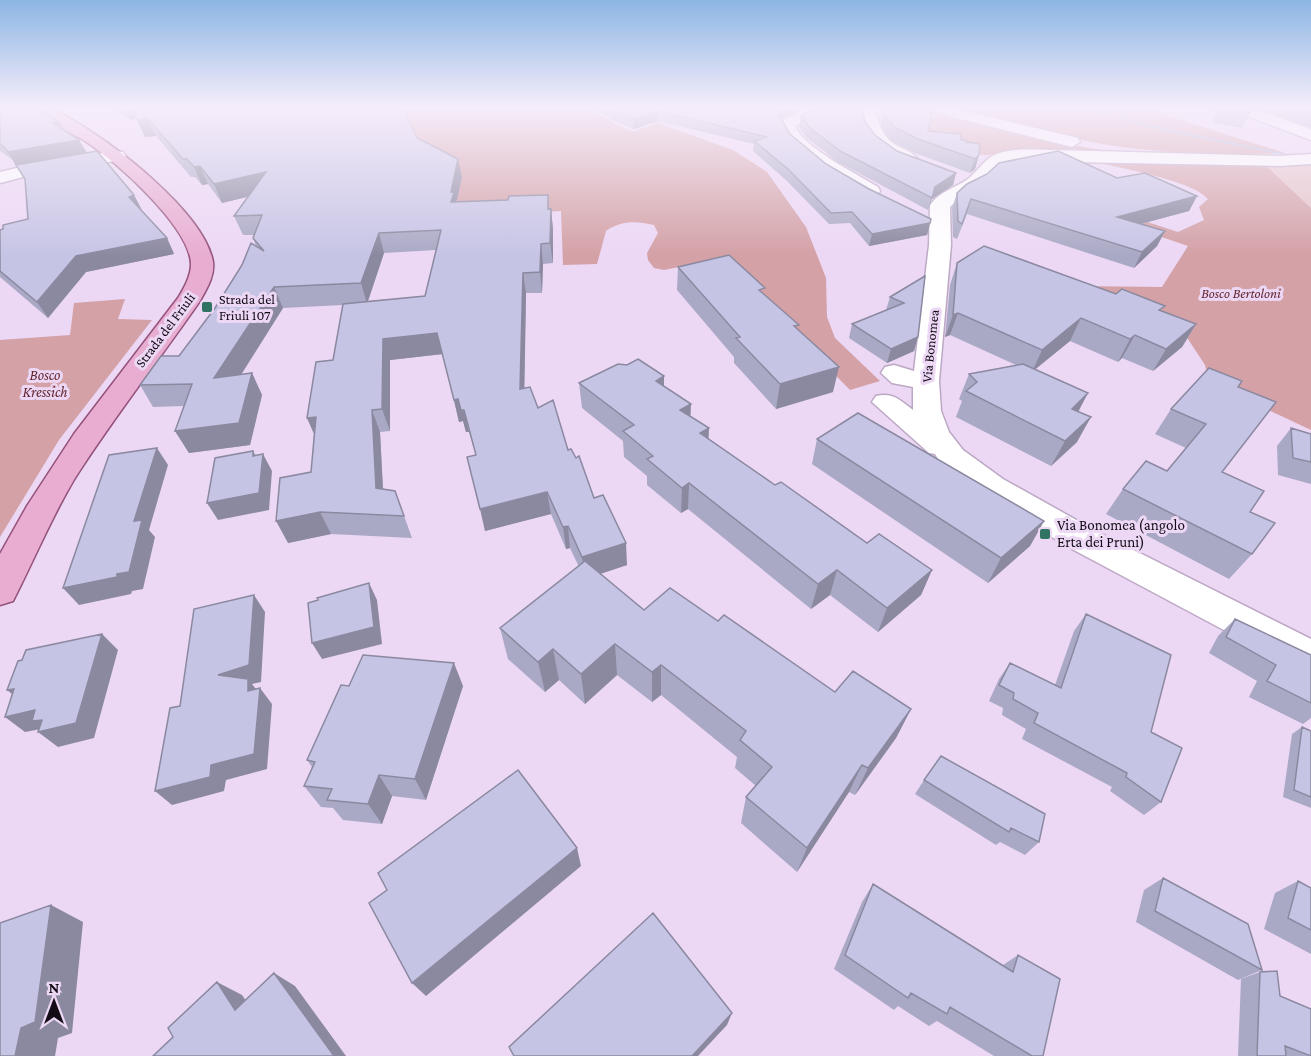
<svg xmlns="http://www.w3.org/2000/svg" width="1311" height="1056" font-family="'Crimson Pro',serif">
	<style>
		.green { fill: #e5c3c6 }
		.forest { fill: #d3a1a6 }
		.lines { fill: none; stroke-linecap: round; stroke-linejoin: round }
		.stream { fill: #a2b9df; fill-rule: evenodd }
		.minor-casing { stroke: #bca8c4; stroke-width: 3 }
		.major-casing { stroke: #94527b; stroke-width: 3 }
		.minor { fill: #fff; fill-rule: evenodd }
		.major { fill: #e8add1; fill-rule: evenodd }
		.wall { fill: #aaa9c5; fill-rule: evenodd }
		.shaded-wall { fill: #8b89a0 }
		.building { fill: #c6c4e5; stroke: #8b89a0; stroke-width: 1.5 }
		.poi-dot { fill: #317363; stroke: #ecd7f5; stroke-width: 2 }
		.labels { text-anchor: middle; stroke-width: 6; stroke-linejoin: round; paint-order: stroke }
		.far-park-label { font-size: 14px; font-style: italic; fill: #632630; stroke: #ecd7f5 }
		.far-poi-label { font-size: 14px; fill: #130c16; stroke: #ecd7f5; text-anchor: start }
		.far-street-label { font-size: 14px; fill: #130c16; stroke: #ecd7f5 }
		.park-label { font-size: 15px; font-style: italic; fill: #632630; stroke: #ecd7f5 }
		.poi-label { font-size: 15px; fill: #130c16; stroke: #ecd7f5; text-anchor: start }
	</style>
	<rect width="100%" height="100%" fill="#ecd7f5"/>
	<path class="green" d="M 1311,162 L 1311,208 L 1264,164 Z"/>
	<path class="forest" d="M 352,108 L 405,108 L 412,110 L 430,108 L 585,108 L 632,132 L 658,123 L 733,150 L 767,172 L 806,227 L 826,278 L 827,317 L 835,338 L 880,381 L 850,390 L 743,281 L 709,261 L 664,270 L 654,268 L 648,260 L 647,253 L 658,233 L 654,225 C 637,221 621,220 606,231 L 597,264 L 563,265 L 561,211 L 475,216 Z
		M 952,108 L 1153,108 L 1158,113 L 1285,153 C 1237,155 1187,154 1139,149 C 1076,143 1013,123 952,108 Z
		M 939,113 C 1001,133 1064,145 1129,154 L 1046,151 L 986,155 L 967,153 L 918,129 L 927,124 Z
		M 1092,161 L 1264,164 L 1311,208 L 1311,430 L 1209,382 L 1205,365 L 1186,336 L 1076,286 L 1162,287 L 1188,246 L 1035,194 L 1126,215 L 1178,232 L 1204,220 L 1199,207 L 1208,199 C 1192,180 1118,168 1092,161 Z
		M 125,299 L 118,319 L 152,320 L 59,440 L 0,537 L 0,340 L 70,335 L 74,303 Z"/>
	<g class="lines">
		<path class="stream" d="M 1082,108 L 1088,108 L 1162,128 L 1287,154 L 1285,155 L 1161,130 Z"/>
		<g class="minor-casing">
			<path id="minor" d="M 808,108 L 827,108 L 795,126 C 804,148 857,174 878,187 L 880,191 L 878,195 C 857,200 785,146 779,125 L 785,119 Z
				M 860,108 L 874,108 C 880,123 881,136 896,145 C 903,149 911,151 917,158 L 914,162 C 900,165 873,149 867,135 C 863,127 861,116 860,108 Z
				M 926,108 L 952,108 L 1078,138 L 1080,142 L 1072,147 L 929,111 Z
				M 1231,108 L 1252,108 L 1311,129 L 1311,140 L 1234,111 Z
				M 1056,150 L 1279,156 L 1311,154 L 1311,164 L 1279,166 L 1015,161 L 1002,165 L 981,187 L 961,197 L 950,207 L 951,245 L 939,381 L 941,411 L 949,432 L 963,450 L 1003,479 L 1096,531 L 1311,639 L 1311,673 L 1297,669 L 1072,549 L 981,495 L 941,464 L 935,454 L 929,453 L 872,402 L 876,396 C 893,392 900,400 913,410 L 913,387 L 892,383 L 881,373 L 885,367 L 894,365 L 914,371 L 929,245 L 930,205 C 940,191 955,188 968,179 C 975,173 981,165 988,159 C 1004,146 1036,150 1056,150 Z
				M 117,151 L 123,152 L 126,156 L 123,160 L 47,171 L 0,183 L 0,172 L 46,161 Z"/>
		</g>
		<g class="major-casing">
			<path id="major" d="M 30,108 C 36,108 43,106 49,108 C 55,109 63,115 69,118 C 111,141 205,213 213,262 C 215,276 206,290 200,301 C 159,360 114,417 75,478 C 51,518 34,560 13,601 L 0,605 L 0,554 L 27,506 L 74,434 L 178,298 C 184,288 191,276 191,264 C 190,227 116,161 85,141 C 71,132 40,120 30,108 Z"/>
		</g>
		<use href="#minor" class="minor"/>
		<use href="#major" class="major"/>
	</g>
	<path class="wall" d="M 0,108 L 59,122 L 64,130 L 79,140 L 87,153 L 141,210 L 167,238 L 174,254 L 86,272 L 48,318 L 0,277 L 0,230 L 28,219 L 25,180 L 13,160 L 0,151 Z
		M 113,108 L 404,108 L 403,108 L 417,138 L 462,177 L 456,202 L 551,209 L 553,229 L 553,263 L 543,264 L 542,293 L 526,293 L 524,388 L 568,450 L 594,498 L 627,565 L 600,574 L 644,610 L 718,621 L 835,692 L 911,709 L 896,738 L 855,795 L 849,792 L 797,872 L 741,823 L 746,797 L 756,786 L 735,768 L 737,757 L 661,695 L 652,702 L 617,675 L 585,704 L 559,680 L 545,692 L 508,659 L 500,628 L 579,567 L 570,548 L 566,549 L 551,514 L 485,531 L 476,455 L 469,432 L 466,432 L 463,421 L 459,422 L 443,354 L 390,360 L 390,431 L 380,432 L 383,489 L 395,491 L 412,538 L 331,534 L 288,543 L 311,472 L 314,434 L 307,418 L 333,360 L 343,305 L 283,308 L 241,375 L 252,373 L 262,395 L 250,445 L 189,453 L 175,431 L 184,406 L 153,407 L 140,385 L 179,356 L 215,308 L 256,246 L 253,238 L 254,235 L 243,235 L 234,216 L 248,196 L 222,203 L 208,184 L 202,185 L 195,177 L 191,177 L 156,136 L 145,137 L 136,118 L 131,120 ZM 436,250 L 425,296 L 368,301 L 384,253 Z
		M 593,108 L 803,108 L 784,117 L 782,119 L 790,134 L 826,164 L 930,223 L 927,235 L 869,246 L 850,223 L 829,224 L 786,180 L 753,151 L 754,144 L 658,121 L 634,129 L 614,121 Z
		M 1215,108 L 1253,108 L 1242,128 L 1213,123 Z
		M 1257,108 L 1311,108 L 1311,128 Z
		M 883,109 L 928,131 L 961,140 L 966,142 L 979,155 L 975,169 L 970,173 L 915,153 L 891,140 L 883,130 L 881,122 Z
		M 801,116 L 865,122 L 875,135 L 897,151 L 956,173 L 953,185 L 932,199 L 928,210 L 838,162 L 807,138 L 799,127 Z
		M 1117,178 L 1197,196 L 1189,211 L 1141,224 L 1165,231 L 1157,246 L 1134,268 L 967,214 L 957,239 L 953,237 L 952,208 L 957,193 Z
		M 957,263 L 1162,311 L 1196,324 L 1182,347 L 1153,371 L 1122,358 L 1118,362 L 1070,341 L 1035,369 L 1078,412 L 1077,442 L 1051,466 L 956,417 L 962,401 L 959,399 L 969,374 L 1016,365 L 950,335 L 945,337 L 950,285 Z
		M 678,267 L 764,294 L 798,330 L 833,392 L 776,409 L 734,363 L 734,357 L 677,290 Z
		M 925,276 L 914,351 L 887,363 L 849,338 L 852,324 L 886,310 L 890,297 Z
		M 664,376 L 664,386 L 709,439 L 775,485 L 867,543 L 932,570 L 921,595 L 878,632 L 830,595 L 811,609 L 688,509 L 681,513 L 647,485 L 647,476 L 624,457 L 623,441 L 582,408 L 579,383 Z
		M 1238,387 L 1222,472 L 1250,512 L 1252,554 L 1229,579 L 1106,514 L 1123,489 L 1167,471 L 1186,448 L 1155,434 L 1171,409 Z
		M 1291,428 L 1311,434 L 1311,484 L 1278,475 L 1277,446 Z
		M 817,439 L 1044,521 L 1030,546 L 988,583 L 812,464 Z
		M 1086,614 L 1151,732 L 1161,802 L 1144,815 L 1110,791 L 1112,787 L 1022,739 L 1026,729 L 1002,715 L 1003,708 L 989,701 L 999,679 L 1010,663 L 1055,685 L 1074,631 Z
		M 1235,619 L 1311,655 L 1311,718 L 1303,724 L 1249,697 L 1257,681 L 1209,653 L 1218,636 Z
		M 349,686 L 463,686 L 426,800 L 392,796 L 382,824 L 343,820 L 333,808 L 321,807 L 304,786 L 312,767 L 307,760 Z
		M 1302,727 L 1311,731 L 1311,808 L 1283,797 L 1292,734 Z
		M 924,780 L 1039,842 L 1025,855 L 1000,842 L 996,845 L 915,794 Z
		M 1163,878 L 1262,970 L 1238,980 L 1136,922 L 1144,890 Z
		M 1298,881 L 1311,888 L 1311,954 L 1264,929 L 1275,893 Z
		M 873,884 L 1003,965 L 1018,955 L 1043,1056 L 994,1056 L 937,1021 L 929,1026 L 898,1006 L 894,1010 L 834,969 L 862,902 Z
		M 1260,972 L 1280,996 L 1311,1056 L 1238,1056 L 1241,979 Z"/>
	<path class="shaded-wall" d="M 126,108 L 136,108 L 140,117 L 131,120 Z
		M 785,108 L 803,108 L 784,117 L 777,123 L 778,114 Z
		M 658,111 L 658,121 L 634,129 L 634,119 Z
		M 148,119 L 156,136 L 145,137 L 137,120 Z
		M 59,122 L 67,135 L 53,123 Z
		M 79,140 L 87,153 L 16,166 L 8,152 Z
		M 979,155 L 975,169 L 970,173 L 975,159 Z
		M 458,159 L 462,177 L 456,204 L 451,202 L 451,192 Z
		M 200,166 L 208,184 L 202,185 L 194,167 Z
		M 266,172 L 273,191 L 222,203 L 214,184 Z
		M 956,173 L 953,185 L 932,199 L 928,210 L 935,187 Z
		M 134,195 L 142,210 L 129,197 Z
		M 1197,196 L 1189,211 L 1110,232 L 1117,217 Z
		M 551,209 L 553,229 L 553,263 L 550,243 Z
		M 930,223 L 927,235 L 869,246 L 872,234 Z
		M 1165,231 L 1157,246 L 1134,268 L 1142,252 Z
		M 379,233 L 384,253 L 367,304 L 361,283 Z
		M 167,238 L 174,254 L 86,272 L 48,318 L 37,302 L 76,256 Z
		M 541,244 L 543,264 L 542,293 L 540,272 Z
		M 523,273 L 526,293 L 524,411 L 520,389 Z
		M 274,287 L 283,308 L 225,400 L 214,378 Z
		M 958,313 L 950,335 L 945,337 L 953,315 Z
		M 1081,318 L 1070,341 L 1032,372 L 1042,350 Z
		M 1196,324 L 1182,347 L 1153,371 L 1166,349 Z
		M 437,333 L 443,354 L 390,360 L 390,431 L 382,409 L 383,339 Z
		M 1135,335 L 1122,358 L 1118,362 L 1130,339 Z
		M 918,337 L 914,351 L 887,363 L 891,349 Z
		M 839,367 L 833,392 L 776,409 L 780,384 Z
		M 252,373 L 262,395 L 250,445 L 189,453 L 175,431 Z
		M 664,376 L 664,402 L 656,381 Z
		M 1088,393 L 1075,418 L 1072,409 Z
		M 458,399 L 464,410 L 469,432 L 466,432 L 463,421 L 459,422 L 454,400 Z
		M 691,404 L 690,430 L 680,410 Z
		M 372,410 L 380,432 L 384,510 L 376,488 Z
		M 316,417 L 317,440 L 307,418 Z
		M 1091,417 L 1077,442 L 1051,466 L 1065,441 Z
		M 709,428 L 708,453 L 700,433 Z
		M 157,448 L 168,465 L 149,530 L 155,537 L 143,589 L 132,591 L 131,594 L 79,605 L 63,588 L 134,521 Z
		M 253,451 L 262,467 L 263,454 L 272,471 L 269,510 L 218,520 L 207,503 L 253,456 Z
		M 689,483 L 688,509 L 681,513 L 682,488 Z
		M 547,492 L 551,514 L 485,531 L 480,509 Z
		M 320,512 L 331,534 L 288,543 L 276,521 Z
		M 1044,521 L 1030,546 L 988,583 L 1001,558 Z
		M 568,526 L 570,548 L 566,549 L 563,527 Z
		M 626,543 L 627,565 L 585,579 L 582,557 Z
		M 837,570 L 830,595 L 811,609 L 818,584 Z
		M 932,570 L 921,595 L 878,632 L 887,608 Z
		M 369,583 L 377,600 L 382,644 L 322,659 L 312,643 Z
		M 254,595 L 265,612 L 261,682 L 252,684 L 259,693 L 260,688 L 272,704 L 267,769 L 226,780 L 224,791 L 172,805 L 155,791 L 211,765 L 248,691 L 218,675 Z
		M 102,634 L 118,650 L 94,738 L 58,747 L 38,732 L 41,729 L 25,732 L 5,717 L 35,710 Z
		M 615,644 L 617,675 L 585,704 L 581,674 Z
		M 553,649 L 559,680 L 545,692 L 538,662 Z
		M 454,663 L 463,686 L 426,800 L 415,779 Z
		M 661,665 L 661,695 L 652,702 L 652,672 Z
		M 14,689 L 27,706 L 7,690 Z
		M 911,709 L 896,738 L 855,795 L 868,768 Z
		M 862,765 L 849,792 L 797,872 L 807,848 Z
		M 379,775 L 392,796 L 382,824 L 368,804 Z
		M 577,848 L 581,866 L 426,996 L 412,983 Z
		M 51,905 L 83,922 L 72,1033 L 58,1038 L 55,1056 L 15,1056 L 21,1028 Z
		M 274,973 L 295,986 L 346,1056 L 334,1056 Z
		M 217,982 L 242,995 L 260,1021 L 235,1010 Z
		M 732,1013 L 727,1025 L 698,1056 L 692,1056 Z"/>
	<path class="building" d="M 0,108 L 35,108 L 59,122 L 53,123 L 79,140 L 8,152 L 4,147 L 0,144 Z
		M 134,108 L 403,108 L 417,138 L 458,159 L 451,192 L 454,192 L 451,202 L 508,200 L 509,196 L 548,195 L 548,209 L 551,209 L 550,243 L 541,244 L 540,272 L 523,273 L 520,389 L 530,387 L 538,408 L 553,400 L 568,450 L 571,449 L 576,458 L 579,456 L 594,498 L 603,495 L 626,543 L 582,557 L 568,526 L 563,527 L 547,492 L 480,509 L 467,457 L 476,455 L 464,410 L 461,410 L 458,399 L 454,400 L 437,333 L 383,339 L 382,409 L 372,410 L 376,488 L 395,491 L 404,516 L 320,512 L 276,521 L 280,478 L 311,472 L 316,417 L 307,418 L 316,362 L 333,360 L 343,304 L 425,296 L 441,230 L 379,233 L 361,283 L 274,287 L 214,378 L 252,373 L 239,423 L 175,431 L 192,384 L 140,385 L 161,356 L 179,356 L 215,308 L 242,265 L 251,243 L 264,251 L 253,238 L 262,215 L 234,216 L 266,172 L 214,184 L 200,166 L 194,167 L 187,159 L 183,159 L 148,119 L 137,120 Z
		M 608,108 L 785,108 L 778,114 L 790,134 L 826,164 L 869,189 L 931,219 L 930,223 L 872,234 L 852,212 L 831,213 L 788,169 L 754,141 L 767,137 L 658,111 L 634,119 L 613,111 Z
		M 815,108 L 862,108 L 865,122 L 875,135 L 897,151 L 956,173 L 935,187 L 932,198 L 840,151 L 809,127 L 801,116 Z
		M 885,108 L 933,108 L 928,131 L 961,134 L 961,140 L 966,140 L 966,142 L 980,144 L 979,155 L 975,159 L 918,139 L 894,127 L 886,117 L 883,109 Z
		M 1220,108 L 1253,108 L 1250,113 Z
		M 97,151 L 134,195 L 129,197 L 167,238 L 76,256 L 37,302 L 0,271 L 0,230 L 3,229 L 3,225 L 28,219 L 25,179 L 16,165 Z
		M 1058,151 L 1117,178 L 1145,173 L 1197,196 L 1117,217 L 1165,231 L 1142,252 L 971,199 L 962,224 L 958,221 L 957,193 L 967,184 L 987,174 L 999,163 Z
		M 984,246 L 1116,294 L 1122,289 L 1165,306 L 1159,310 L 1196,324 L 1166,349 L 1135,335 L 1130,339 L 1081,318 L 1042,350 L 958,313 L 953,315 L 957,263 Z
		M 729,255 L 765,288 L 759,290 L 799,325 L 794,326 L 839,367 L 780,384 L 736,338 L 740,337 L 678,267 Z
		M 925,276 L 918,337 L 891,349 L 852,324 L 904,303 L 890,297 Z
		M 638,359 L 664,376 L 656,381 L 691,404 L 680,410 L 709,428 L 700,433 L 775,485 L 781,482 L 867,543 L 879,534 L 932,570 L 887,608 L 837,570 L 818,584 L 689,483 L 682,488 L 647,459 L 653,456 L 623,431 L 634,425 L 579,383 L 618,364 L 627,365 Z
		M 1023,364 L 1088,393 L 1072,409 L 1091,417 L 1065,441 L 966,391 L 977,382 L 969,374 Z
		M 1209,368 L 1242,381 L 1238,387 L 1276,402 L 1222,472 L 1264,491 L 1250,512 L 1275,523 L 1252,554 L 1123,489 L 1146,461 L 1167,471 L 1206,424 L 1171,409 Z
		M 858,413 L 1044,521 L 1001,558 L 817,439 Z
		M 1291,428 L 1311,434 L 1311,462 L 1293,458 Z
		M 157,448 L 134,521 L 142,520 L 129,572 L 117,574 L 117,577 L 63,588 L 109,455 Z
		M 253,451 L 253,456 L 263,454 L 259,493 L 207,503 L 215,458 Z
		M 585,561 L 644,610 L 670,588 L 718,621 L 724,615 L 835,692 L 853,671 L 911,709 L 868,768 L 862,765 L 807,848 L 746,797 L 772,767 L 740,740 L 746,731 L 661,665 L 652,672 L 615,644 L 581,674 L 553,649 L 538,662 L 500,628 Z
		M 369,583 L 374,627 L 312,643 L 308,603 L 318,600 L 317,598 Z
		M 254,595 L 249,665 L 218,675 L 248,679 L 248,691 L 260,688 L 254,754 L 211,765 L 210,777 L 155,791 L 170,708 L 180,706 L 194,609 Z
		M 1086,614 L 1171,655 L 1151,732 L 1182,748 L 1161,802 L 1126,777 L 1127,773 L 1034,723 L 1038,713 L 1013,699 L 1014,693 L 999,685 L 1010,663 L 1061,688 Z
		M 1235,619 L 1311,655 L 1311,703 L 1267,681 L 1276,665 L 1226,637 Z
		M 102,634 L 76,723 L 38,732 L 42,720 L 32,721 L 35,710 L 5,717 L 14,689 L 7,690 L 18,661 L 22,660 L 26,650 Z
		M 363,655 L 454,663 L 415,779 L 379,775 L 368,804 L 327,800 L 332,789 L 304,786 L 315,762 L 307,760 L 341,685 L 349,686 Z
		M 1302,727 L 1311,731 L 1311,797 L 1294,790 Z
		M 941,756 L 1045,814 L 1039,842 L 1011,828 L 1009,832 L 924,780 Z
		M 518,770 L 577,848 L 412,983 L 369,903 L 387,890 L 378,873 Z
		M 1163,878 L 1248,924 L 1262,970 L 1155,911 Z
		M 1298,881 L 1311,888 L 1311,930 L 1288,918 Z
		M 873,884 L 1013,972 L 1018,955 L 1060,979 L 1043,1056 L 1032,1056 L 950,1007 L 947,1014 L 911,993 L 908,998 L 845,955 Z
		M 51,905 L 35,1022 L 21,1028 L 15,1056 L 0,1056 L 0,923 Z
		M 653,913 L 732,1013 L 692,1056 L 514,1056 L 509,1047 Z
		M 1277,971 L 1280,996 L 1311,1009 L 1311,1056 L 1285,1046 L 1286,1056 L 1257,1056 L 1260,972 Z
		M 274,973 L 334,1056 L 153,1056 L 173,1037 L 168,1028 L 217,982 L 235,1010 Z"/>
	<linearGradient id="sky" x2="0" y2="1"><stop stop-color="#8cb6e4"/><stop offset="0.42" stop-color="#f6edfa"/><stop offset="1" stop-color="#f6edfa" stop-opacity="0"/></linearGradient>
	<rect width="1311" height="256" fill="url(#sky)"/>
	<g class="poi-dot">
		<rect x="201" y="301" width="12" height="12" rx="3"/>
		<rect x="1039" y="528" width="12" height="12" rx="3"/>
	</g>
	<g class="labels">
		<g class="far-park-label">
			<text x="1241" y="298">Bosco Bertoloni</text>
		</g>
		<g class="far-poi-label">
			<text x="219" y="304">Strada del<tspan x="219" dy="16">Friuli 107</tspan></text>
		</g>
		<g class="far-street-label">
			<text transform="translate(165 330) rotate(-53)" y="5">Strada del Friuli</text>
			<text transform="translate(930 346) rotate(-84)" y="5">Via Bonomea</text>
		</g>
		<g class="park-label">
			<text x="45" y="380">Bosco<tspan x="45" dy="17">Kressich</tspan></text>
		</g>
		<g class="poi-label">
			<text x="1057" y="530">Via Bonomea (angolo<tspan x="1057" dy="17">Erta dei Pruni)</tspan></text>
		</g>
	</g>
	<g transform="translate(54 1002)" stroke="#ecd7f5" stroke-width="4.5" paint-order="stroke">
	<path d="M0-4.5L10 22L0 15L-10 22Z" fill="#130c16"/>
	<text y="-9" font-size="16" font-weight="bold" text-anchor="middle" fill="#130c16">N</text>
	</g>
</svg>
